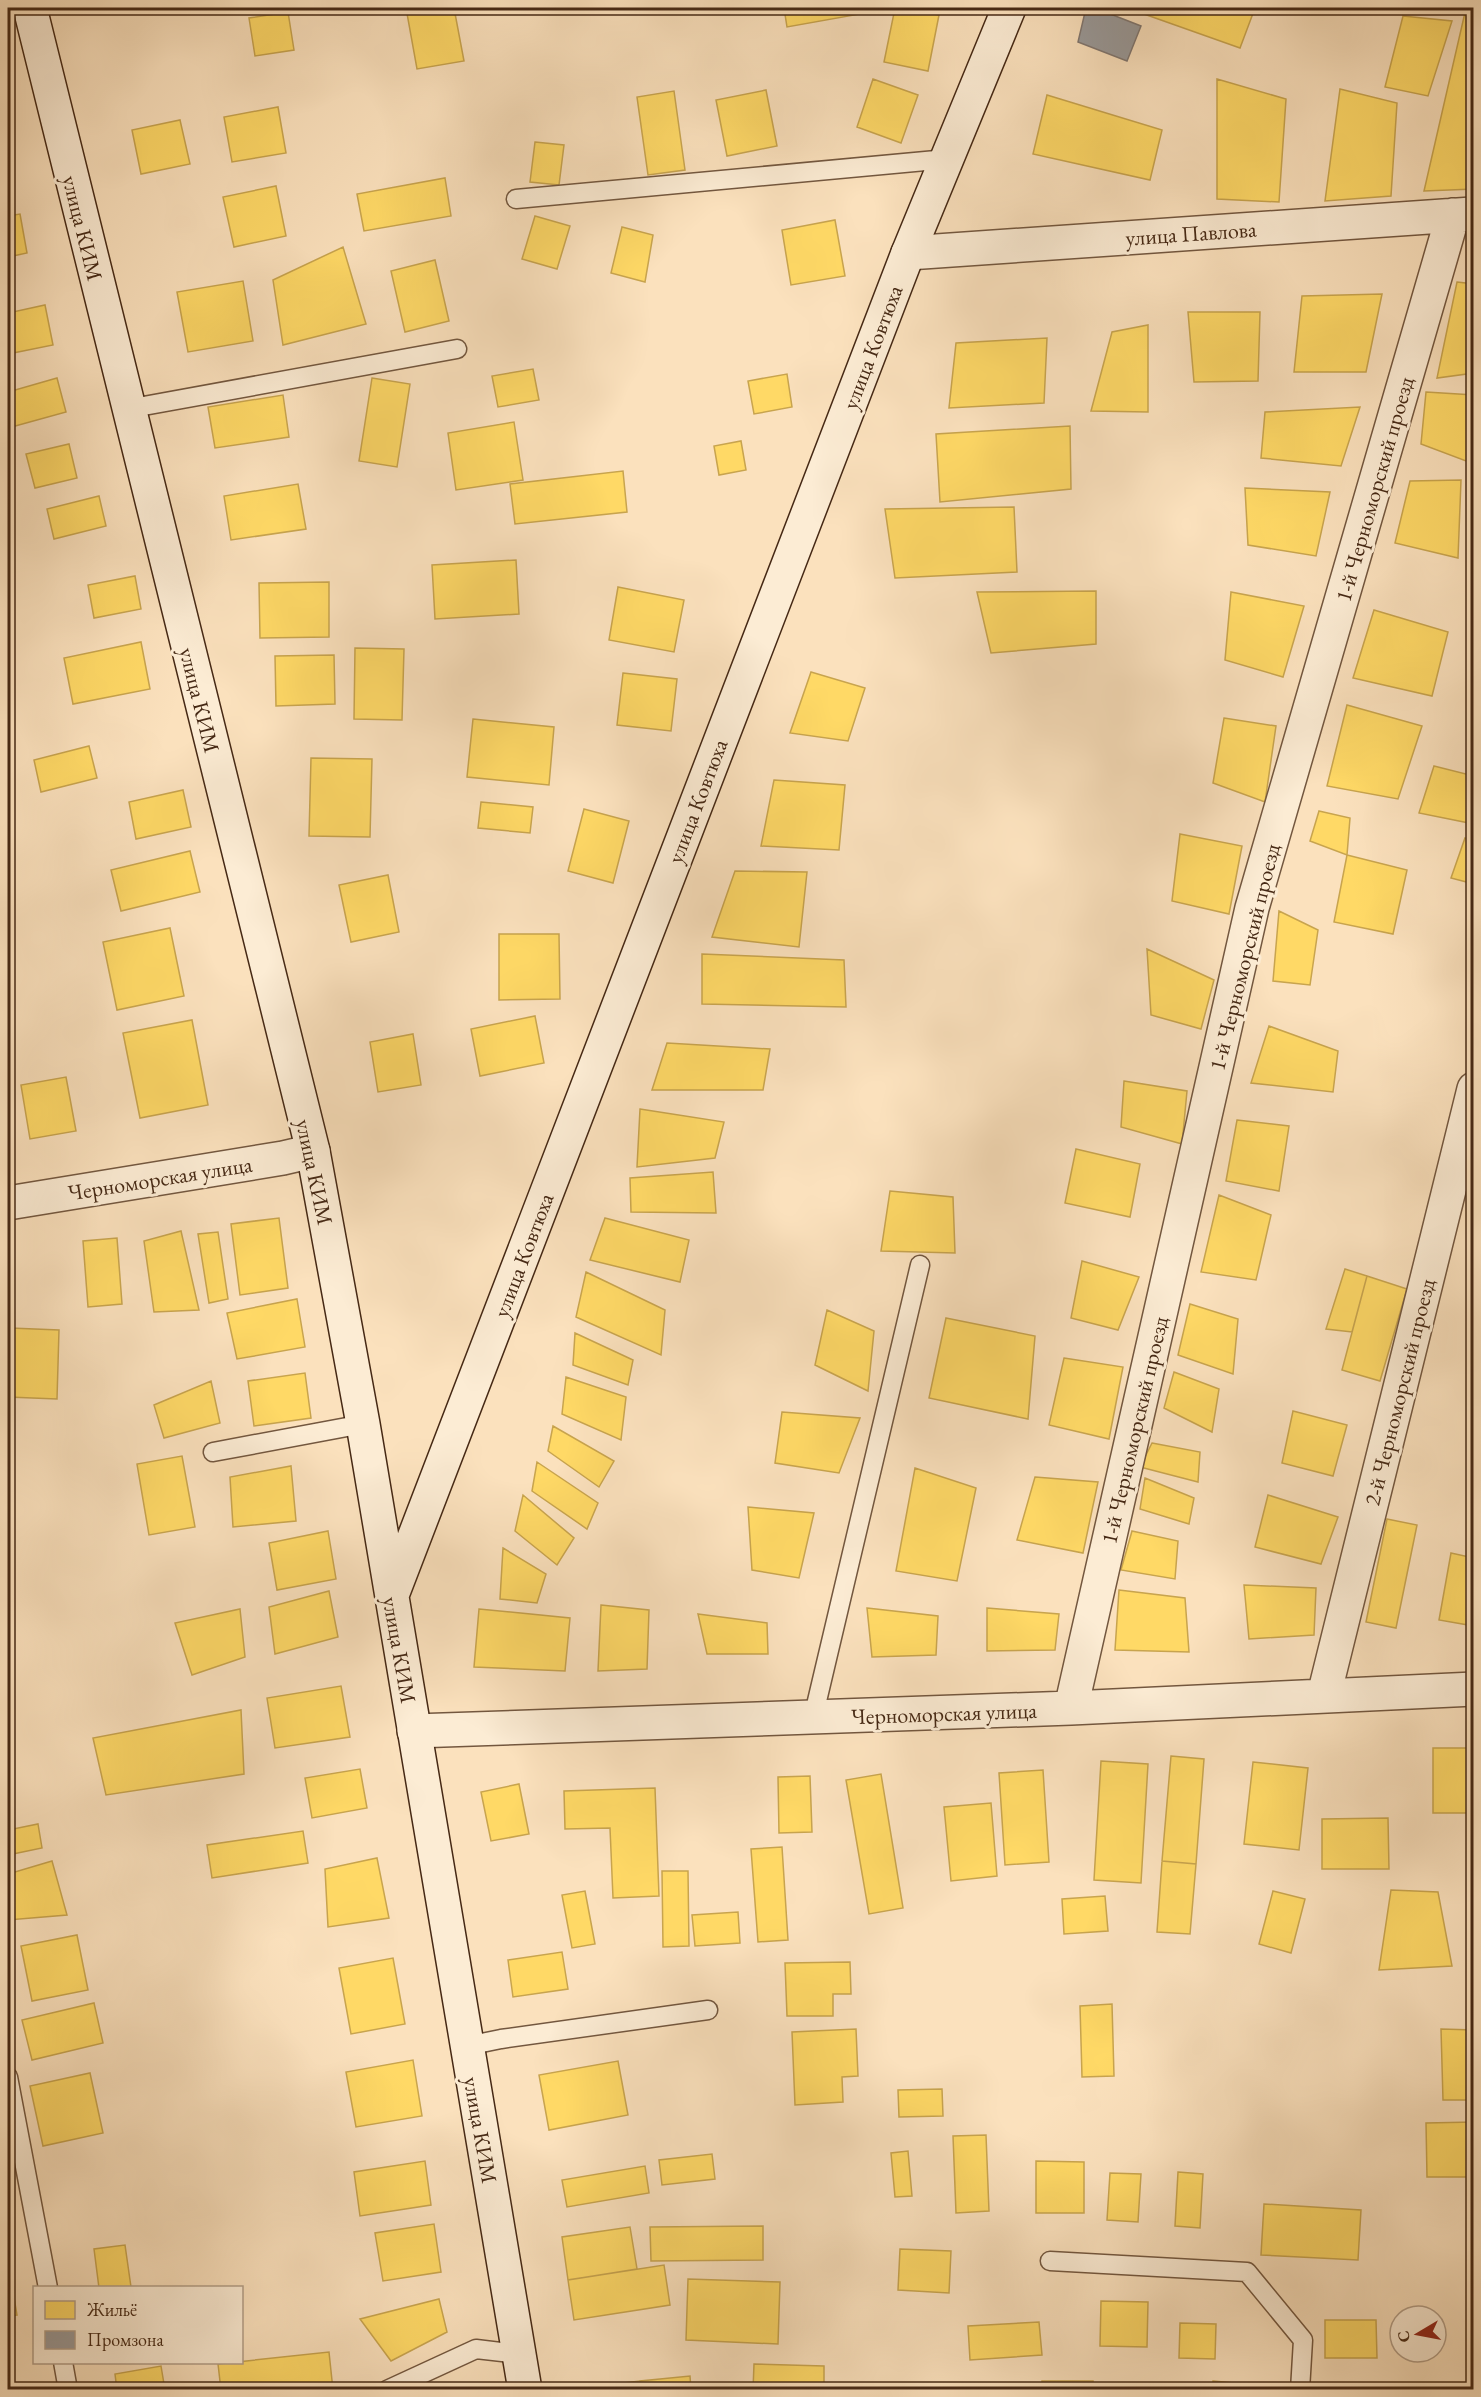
<svg xmlns="http://www.w3.org/2000/svg" width="1481" height="2397" font-family="'EB Garamond',serif">
	<style>
		.homes { fill: #ffd966; stroke: #c8a44e; stroke-width: 1.5 }
		.industry { fill: #999; stroke: #807771; stroke-width: 1.5 }
		.lines { fill: none; stroke-linecap: round; stroke-linejoin: round }
		.lane-casing { stroke: #73573f; stroke-width: 21 }
		.street-casing { stroke: #73573f; stroke-width: 36 }
		.secondary-casing { stroke: #462915; stroke-width: 36 }
		.lane { stroke: #fcecd4; stroke-width: 18 }
		.street { stroke: #fcecd4; stroke-width: 33 }
		.secondary { stroke: #fcecd4; stroke-width: 33 }
		.labels { text-anchor: middle; stroke-width: 6; stroke-linejoin: round; paint-order: stroke }
		.street-label { font-size: 22px; fill: #462915; stroke: #fcecd4 }
	</style>
	<rect width="100%" height="100%" fill="#fbe1bd"/>
	<filter id="stains"><feTurbulence type="fractalNoise" baseFrequency=".00333" numOctaves="4"/><feColorMatrix values="0 0 0 0 .2 0 0 0 0 .09 0 0 0 0 .02 0 0 0 .5 -.17"/></filter>
	<radialGradient id="worn" r=".72"><stop offset=".6" stop-color="#630" stop-opacity="0"/><stop offset="1" stop-color="#630" stop-opacity=".3"/></radialGradient>
	<path class="homes" d="M 406,8 L 454,8 L 464,61 L 417,69 Z
		M 784,8 L 859,8 L 860,14 L 787,27 Z
		M 895,8 L 939,15 L 928,71 L 884,62 Z
		M 1127,8 L 1255,8 L 1240,48 Z
		M 1466,8 L 1474,8 L 1474,189 L 1424,191 Z
		M 288,12 L 294,50 L 255,56 L 249,18 Z
		M 1403,16 L 1452,21 L 1428,96 L 1385,87 Z
		M 873,79 L 918,95 L 901,143 L 857,127 Z
		M 1217,79 L 1286,99 L 1279,202 L 1217,199 Z
		M 1340,89 L 1397,103 L 1391,196 L 1325,201 Z
		M 766,90 L 777,146 L 727,156 L 716,100 Z
		M 674,91 L 685,170 L 648,175 L 637,97 Z
		M 1047,95 L 1162,130 L 1150,180 L 1033,154 Z
		M 278,107 L 286,153 L 232,162 L 224,117 Z
		M 180,120 L 190,164 L 141,174 L 132,130 Z
		M 535,142 L 564,145 L 559,185 L 530,182 Z
		M 445,178 L 451,216 L 364,231 L 357,194 Z
		M 276,186 L 286,236 L 234,247 L 223,197 Z
		M 20,214 L 27,253 L 8,257 L 8,216 Z
		M 535,216 L 570,226 L 557,269 L 522,259 Z
		M 835,220 L 845,276 L 791,285 L 782,230 Z
		M 622,227 L 653,235 L 645,282 L 611,273 Z
		M 343,247 L 366,324 L 283,345 L 273,280 Z
		M 435,260 L 449,321 L 405,332 L 391,271 Z
		M 243,281 L 253,341 L 188,352 L 177,292 Z
		M 1457,282 L 1474,284 L 1474,373 L 1437,378 Z
		M 1382,294 L 1366,372 L 1294,372 L 1302,296 Z
		M 45,305 L 53,345 L 8,354 L 8,313 Z
		M 1188,312 L 1260,312 L 1258,381 L 1194,382 Z
		M 1148,325 L 1148,412 L 1091,411 L 1112,332 Z
		M 1047,338 L 1044,403 L 949,408 L 956,343 Z
		M 533,369 L 539,400 L 498,407 L 492,376 Z
		M 787,374 L 792,407 L 754,414 L 748,381 Z
		M 57,378 L 66,412 L 8,428 L 8,392 Z
		M 372,378 L 410,384 L 397,467 L 359,461 Z
		M 1426,392 L 1474,395 L 1474,464 L 1421,444 Z
		M 283,395 L 289,437 L 215,448 L 208,407 Z
		M 1360,407 L 1341,466 L 1261,458 L 1265,412 Z
		M 514,422 L 523,480 L 456,490 L 448,433 Z
		M 1070,426 L 1071,489 L 940,502 L 936,434 Z
		M 741,441 L 746,470 L 719,475 L 714,446 Z
		M 69,444 L 77,478 L 35,488 L 26,454 Z
		M 623,471 L 627,512 L 515,524 L 510,484 Z
		M 1461,480 L 1458,558 L 1395,543 L 1410,481 Z
		M 298,484 L 306,529 L 231,540 L 224,496 Z
		M 1245,488 L 1330,492 L 1316,556 L 1248,545 Z
		M 99,496 L 106,526 L 54,539 L 47,509 Z
		M 1014,507 L 1017,572 L 895,578 L 885,509 Z
		M 516,560 L 519,614 L 435,619 L 432,565 Z
		M 135,576 L 141,609 L 94,618 L 88,585 Z
		M 329,582 L 329,637 L 260,638 L 259,583 Z
		M 618,587 L 684,600 L 674,652 L 609,640 Z
		M 1096,591 L 1096,644 L 991,653 L 977,592 Z
		M 1231,592 L 1304,606 L 1283,677 L 1225,660 Z
		M 1374,610 L 1448,632 L 1432,696 L 1353,678 Z
		M 141,642 L 150,689 L 73,704 L 64,658 Z
		M 355,648 L 404,649 L 402,720 L 354,719 Z
		M 334,655 L 335,704 L 276,706 L 275,656 Z
		M 811,672 L 865,688 L 848,741 L 790,733 Z
		M 623,673 L 677,679 L 671,731 L 617,725 Z
		M 1347,705 L 1422,726 L 1398,799 L 1327,786 Z
		M 1224,718 L 1276,726 L 1265,802 L 1213,783 Z
		M 473,719 L 554,727 L 549,785 L 467,777 Z
		M 89,746 L 97,778 L 41,792 L 34,760 Z
		M 311,758 L 372,759 L 370,837 L 309,836 Z
		M 1434,766 L 1474,776 L 1474,824 L 1419,813 Z
		M 774,780 L 845,785 L 839,850 L 761,846 Z
		M 183,790 L 191,827 L 136,839 L 129,802 Z
		M 481,802 L 533,807 L 530,833 L 478,828 Z
		M 584,809 L 629,821 L 613,883 L 568,871 Z
		M 1319,811 L 1350,818 L 1347,855 L 1310,841 Z
		M 1180,834 L 1242,846 L 1229,914 L 1172,901 Z
		M 1465,838 L 1474,840 L 1474,884 L 1451,878 Z
		M 190,851 L 200,892 L 121,911 L 111,870 Z
		M 1347,855 L 1407,870 L 1393,934 L 1334,922 Z
		M 735,871 L 807,872 L 799,947 L 712,937 Z
		M 388,875 L 399,932 L 351,942 L 339,885 Z
		M 1279,911 L 1318,930 L 1310,985 L 1273,981 Z
		M 170,928 L 184,996 L 117,1010 L 103,942 Z
		M 499,934 L 559,934 L 560,999 L 499,1000 Z
		M 1147,949 L 1214,980 L 1201,1029 L 1151,1015 Z
		M 702,954 L 844,960 L 846,1007 L 702,1004 Z
		M 535,1016 L 544,1063 L 480,1076 L 471,1029 Z
		M 192,1020 L 208,1105 L 140,1118 L 123,1033 Z
		M 1269,1026 L 1338,1051 L 1333,1092 L 1251,1083 Z
		M 413,1034 L 421,1085 L 378,1092 L 370,1042 Z
		M 667,1043 L 770,1049 L 763,1090 L 652,1090 Z
		M 66,1077 L 76,1131 L 30,1139 L 21,1085 Z
		M 1124,1081 L 1187,1091 L 1182,1144 L 1121,1127 Z
		M 640,1109 L 724,1122 L 715,1158 L 637,1167 Z
		M 1237,1120 L 1289,1126 L 1279,1191 L 1226,1181 Z
		M 1076,1149 L 1140,1164 L 1130,1217 L 1065,1203 Z
		M 713,1172 L 716,1213 L 631,1212 L 630,1178 Z
		M 1474,1184 L 1474,1215 L 1467,1213 Z
		M 890,1191 L 953,1197 L 955,1253 L 881,1251 Z
		M 1219,1195 L 1271,1215 L 1256,1280 L 1201,1272 Z
		M 279,1218 L 288,1288 L 240,1295 L 231,1224 Z
		M 605,1218 L 689,1240 L 680,1282 L 590,1260 Z
		M 181,1231 L 199,1310 L 154,1312 L 144,1241 Z
		M 218,1232 L 228,1299 L 209,1303 L 198,1234 Z
		M 117,1238 L 122,1304 L 88,1307 L 83,1241 Z
		M 1082,1261 L 1139,1277 L 1118,1330 L 1071,1318 Z
		M 1345,1269 L 1367,1276 L 1352,1332 L 1326,1329 Z
		M 586,1272 L 665,1310 L 661,1355 L 576,1317 Z
		M 1367,1276 L 1407,1289 L 1380,1381 L 1342,1370 Z
		M 297,1299 L 305,1347 L 237,1359 L 227,1313 Z
		M 1190,1304 L 1238,1319 L 1233,1374 L 1178,1355 Z
		M 827,1310 L 874,1331 L 868,1391 L 815,1365 Z
		M 946,1318 L 1035,1336 L 1028,1419 L 929,1398 Z
		M 10,1328 L 59,1330 L 57,1399 L 8,1397 Z
		M 575,1333 L 633,1360 L 628,1385 L 573,1365 Z
		M 1064,1358 L 1123,1367 L 1109,1439 L 1049,1425 Z
		M 1174,1372 L 1219,1389 L 1212,1432 L 1164,1408 Z
		M 305,1373 L 311,1418 L 254,1426 L 248,1381 Z
		M 566,1377 L 626,1397 L 621,1440 L 562,1414 Z
		M 211,1381 L 220,1423 L 164,1438 L 154,1405 Z
		M 1293,1411 L 1347,1425 L 1333,1476 L 1282,1463 Z
		M 782,1412 L 860,1418 L 839,1473 L 775,1463 Z
		M 553,1426 L 614,1461 L 599,1487 L 548,1451 Z
		M 1152,1443 L 1200,1452 L 1198,1482 L 1140,1467 Z
		M 182,1456 L 195,1527 L 149,1535 L 137,1464 Z
		M 537,1462 L 598,1503 L 587,1529 L 532,1491 Z
		M 291,1466 L 296,1521 L 233,1527 L 230,1477 Z
		M 915,1468 L 976,1488 L 957,1581 L 896,1571 Z
		M 1035,1477 L 1098,1482 L 1083,1553 L 1017,1540 Z
		M 1145,1478 L 1194,1498 L 1189,1524 L 1140,1509 Z
		M 523,1495 L 574,1538 L 557,1565 L 515,1531 Z
		M 1268,1495 L 1338,1517 L 1321,1564 L 1255,1547 Z
		M 748,1507 L 814,1513 L 799,1578 L 752,1570 Z
		M 1387,1519 L 1417,1525 L 1396,1628 L 1366,1622 Z
		M 328,1531 L 336,1579 L 277,1590 L 269,1543 Z
		M 1132,1531 L 1178,1541 L 1175,1579 L 1121,1570 Z
		M 503,1548 L 546,1574 L 537,1603 L 500,1599 Z
		M 1451,1553 L 1474,1558 L 1474,1626 L 1439,1620 Z
		M 1244,1585 L 1316,1588 L 1314,1635 L 1249,1639 Z
		M 1119,1590 L 1185,1598 L 1189,1652 L 1115,1650 Z
		M 329,1591 L 338,1637 L 275,1654 L 269,1607 Z
		M 601,1605 L 649,1610 L 647,1669 L 598,1671 Z
		M 867,1608 L 938,1616 L 936,1655 L 872,1657 Z
		M 987,1608 L 1059,1614 L 1055,1650 L 987,1651 Z
		M 240,1609 L 245,1657 L 192,1675 L 175,1623 Z
		M 479,1609 L 570,1618 L 565,1671 L 474,1667 Z
		M 698,1614 L 767,1623 L 768,1654 L 707,1654 Z
		M 341,1686 L 350,1737 L 275,1748 L 267,1698 Z
		M 241,1710 L 244,1774 L 106,1795 L 93,1738 Z
		M 8,1736 L 13,1769 L 8,1770 Z
		M 1433,1748 L 1470,1748 L 1470,1813 L 1433,1813 Z
		M 1171,1756 L 1204,1759 L 1196,1864 L 1162,1861 Z
		M 1101,1761 L 1148,1764 L 1141,1883 L 1094,1880 Z
		M 1253,1762 L 1308,1768 L 1299,1850 L 1244,1844 Z
		M 360,1769 L 367,1808 L 312,1818 L 305,1778 Z
		M 1043,1770 L 1049,1862 L 1005,1865 L 999,1773 Z
		M 881,1774 L 903,1908 L 869,1914 L 846,1780 Z
		M 810,1776 L 812,1832 L 779,1833 L 778,1777 Z
		M 519,1784 L 529,1834 L 491,1841 L 481,1792 Z
		M 655,1788 L 659,1896 L 613,1898 L 610,1828 L 565,1829 L 564,1791 Z
		M 991,1803 L 997,1876 L 951,1881 L 944,1807 Z
		M 1388,1818 L 1389,1869 L 1322,1869 L 1322,1819 Z
		M 38,1824 L 42,1848 L 8,1855 L 8,1830 Z
		M 303,1831 L 308,1863 L 212,1878 L 207,1845 Z
		M 782,1847 L 788,1940 L 758,1942 L 751,1849 Z
		M 377,1858 L 389,1918 L 328,1927 L 325,1869 Z
		M 52,1861 L 67,1915 L 8,1920 L 8,1874 Z
		M 1162,1861 L 1196,1864 L 1190,1934 L 1157,1932 Z
		M 662,1871 L 688,1871 L 689,1946 L 663,1947 Z
		M 1391,1890 L 1438,1892 L 1452,1966 L 1379,1970 Z
		M 585,1891 L 595,1944 L 572,1948 L 562,1895 Z
		M 1273,1891 L 1305,1899 L 1291,1953 L 1259,1944 Z
		M 1105,1896 L 1108,1931 L 1064,1934 L 1062,1899 Z
		M 738,1912 L 740,1943 L 695,1946 L 692,1915 Z
		M 77,1935 L 88,1990 L 32,2001 L 21,1946 Z
		M 562,1952 L 568,1989 L 513,1997 L 508,1960 Z
		M 393,1958 L 405,2024 L 351,2034 L 339,1968 Z
		M 850,1962 L 851,1994 L 833,1994 L 833,2016 L 787,2016 L 785,1963 Z
		M 94,2003 L 103,2043 L 32,2060 L 22,2020 Z
		M 1112,2004 L 1114,2076 L 1082,2077 L 1080,2006 Z
		M 856,2029 L 858,2076 L 842,2077 L 843,2102 L 795,2105 L 792,2032 Z
		M 1441,2029 L 1474,2030 L 1474,2100 L 1443,2100 Z
		M 413,2060 L 422,2116 L 356,2127 L 346,2072 Z
		M 618,2061 L 628,2115 L 549,2130 L 539,2075 Z
		M 90,2073 L 103,2133 L 43,2146 L 30,2086 Z
		M 942,2089 L 943,2116 L 899,2117 L 898,2090 Z
		M 1474,2122 L 1474,2177 L 1427,2177 L 1426,2123 Z
		M 986,2135 L 989,2211 L 956,2213 L 953,2136 Z
		M 908,2151 L 912,2196 L 895,2197 L 891,2153 Z
		M 712,2154 L 715,2179 L 662,2185 L 659,2160 Z
		M 425,2161 L 431,2205 L 360,2216 L 354,2172 Z
		M 1036,2161 L 1084,2162 L 1084,2213 L 1036,2213 Z
		M 645,2166 L 649,2193 L 567,2207 L 562,2180 Z
		M 1178,2172 L 1203,2174 L 1200,2228 L 1175,2226 Z
		M 1110,2173 L 1141,2174 L 1138,2222 L 1107,2220 Z
		M 1264,2204 L 1361,2210 L 1358,2260 L 1261,2255 Z
		M 434,2224 L 441,2272 L 383,2281 L 375,2233 Z
		M 763,2226 L 763,2260 L 651,2261 L 650,2227 Z
		M 630,2227 L 637,2269 L 568,2280 L 562,2237 Z
		M 125,2245 L 131,2287 L 99,2288 L 94,2249 Z
		M 900,2249 L 951,2251 L 949,2293 L 898,2290 Z
		M 664,2265 L 670,2305 L 574,2320 L 568,2280 Z
		M 688,2279 L 780,2282 L 778,2344 L 686,2340 Z
		M 8,2280 L 11,2280 L 17,2315 L 8,2316 Z
		M 439,2299 L 447,2332 L 391,2361 L 360,2319 Z
		M 1101,2301 L 1148,2302 L 1147,2347 L 1100,2346 Z
		M 1325,2320 L 1376,2320 L 1377,2358 L 1325,2358 Z
		M 1039,2322 L 1042,2355 L 970,2360 L 968,2326 Z
		M 1180,2323 L 1216,2324 L 1215,2359 L 1179,2358 Z
		M 329,2352 L 333,2390 L 221,2390 L 218,2364 Z
		M 754,2364 L 824,2366 L 824,2390 L 753,2390 Z
		M 161,2366 L 165,2390 L 117,2390 L 115,2374 Z
		M 690,2376 L 691,2390 L 641,2390 L 640,2381 Z
		M 640,2381 L 641,2390 L 589,2390 L 589,2387 Z
		M 1042,2381 L 1093,2381 L 1093,2390 L 1042,2390 Z
		M 1213,2381 L 1244,2384 L 1243,2390 L 1212,2390 Z"/>
	<path class="industry" d="M 1086,8 L 1095,8 L 1141,26 L 1127,61 L 1078,42 Z"/>
	<g class="lines">
		<g class="lane-casing">
			<path id="lane" d="M 516,199 L 947,159
				M 127,409 L 457,349
				M 213,1452 L 363,1424
				M 813,1718 L 920,1265
				M 467,2046 L 501,2039 L 708,2010
				M 8,2077 L 48,2288
				M 1050,2261 L 1247,2272 L 1303,2340 L 1300,2390
				M 63,2362 L 68,2390
				M 387,2390 L 476,2349 L 519,2354"/>
		</g>
		<g class="street-casing">
			<path id="street" d="M 908,253 L 1472,214
				M 8,1203 L 283,1158 L 313,1151
				M 1324,1695 L 1474,1089
				M 1071,1708 L 1252,908 L 1453,215
				M 414,1731 L 1071,1708 L 1474,1689"/>
		</g>
		<g class="secondary-casing">
			<path id="secondary" d="M 30,8 L 313,1151 L 363,1424 L 525,2390
				M 392,1595 L 908,253 L 1009,8"/>
		</g>
		<use href="#lane" class="lane"/>
		<use href="#street" class="street"/>
		<use href="#secondary" class="secondary"/>
	</g>
	<g class="labels">
		<g class="street-label">
			<text transform="translate(83 228) rotate(76)" y="8">улица КИМ</text>
			<text transform="translate(1191 233) rotate(-4)" y="8">улица Павлова</text>
			<text transform="translate(872 347) rotate(-69)" y="8">улица Ковтюха</text>
			<text transform="translate(1374 489) rotate(-74)" y="8">1-й Черноморский проезд</text>
			<text transform="translate(200 700) rotate(76)" y="8">улица КИМ</text>
			<text transform="translate(697 801) rotate(-69)" y="8">улица Ковтюха</text>
			<text transform="translate(1244 957) rotate(-76)" y="8">1-й Черноморский проезд</text>
			<text transform="translate(315 1172) rotate(78)" y="8">улица КИМ</text>
			<text transform="translate(160 1178) rotate(-9)" y="8">Черноморская улица</text>
			<text transform="translate(523 1255) rotate(-69)" y="8">улица Ковтюха</text>
			<text transform="translate(1399 1392) rotate(-76)" y="8">2-й Черноморский проезд</text>
			<text transform="translate(1134 1430) rotate(-77)" y="8">1-й Черноморский проезд</text>
			<text transform="translate(400 1650) rotate(80)" y="8">улица КИМ</text>
			<text transform="translate(944 1713) rotate(-2)" y="8">Черноморская улица</text>
			<text transform="translate(481 2130) rotate(80)" y="8">улица КИМ</text>
		</g>
	</g>
	<rect width="1481" height="2397" fill="none" stroke="#fbe1bd" stroke-width="30"/>
	<rect x="9" y="9" width="1463" height="2379" fill="none" stroke="#462915" stroke-width="3"/>
	<rect x="15" y="15" width="1451" height="2367" fill="none" stroke="#462915" stroke-width="1.5"/>
	<rect x="33" y="2286" width="210" height="78" fill="#fcecd4" stroke="#b39e88" stroke-width="1.5"/>
	<rect x="45" y="2301" width="30" height="18" fill="#ffd966" stroke="#b39e88" stroke-width="1.5"/>
	<text x="87" y="2316" font-size="18" fill="#462915">Жильё</text>
	<rect x="45" y="2331" width="30" height="18" fill="#999999" stroke="#b39e88" stroke-width="1.5"/>
	<text x="87" y="2346" font-size="18" fill="#462915">Промзона</text>
	<g transform="translate(1418 2334) rotate(260)"><circle r="28" fill="#fcecd4" stroke="#b39e88" stroke-width="1.5"/>
	<path d="M0-4.5L10 22L0 15L-10 22Z" fill="#8f2418"/>
	<text y="-9" font-size="16" font-weight="bold" text-anchor="middle" fill="#462915">С</text>
	</g>
	<rect width="100%" height="100%" filter="url(#stains)"/>
	<rect width="100%" height="100%" fill="url(#worn)"/>
</svg>
